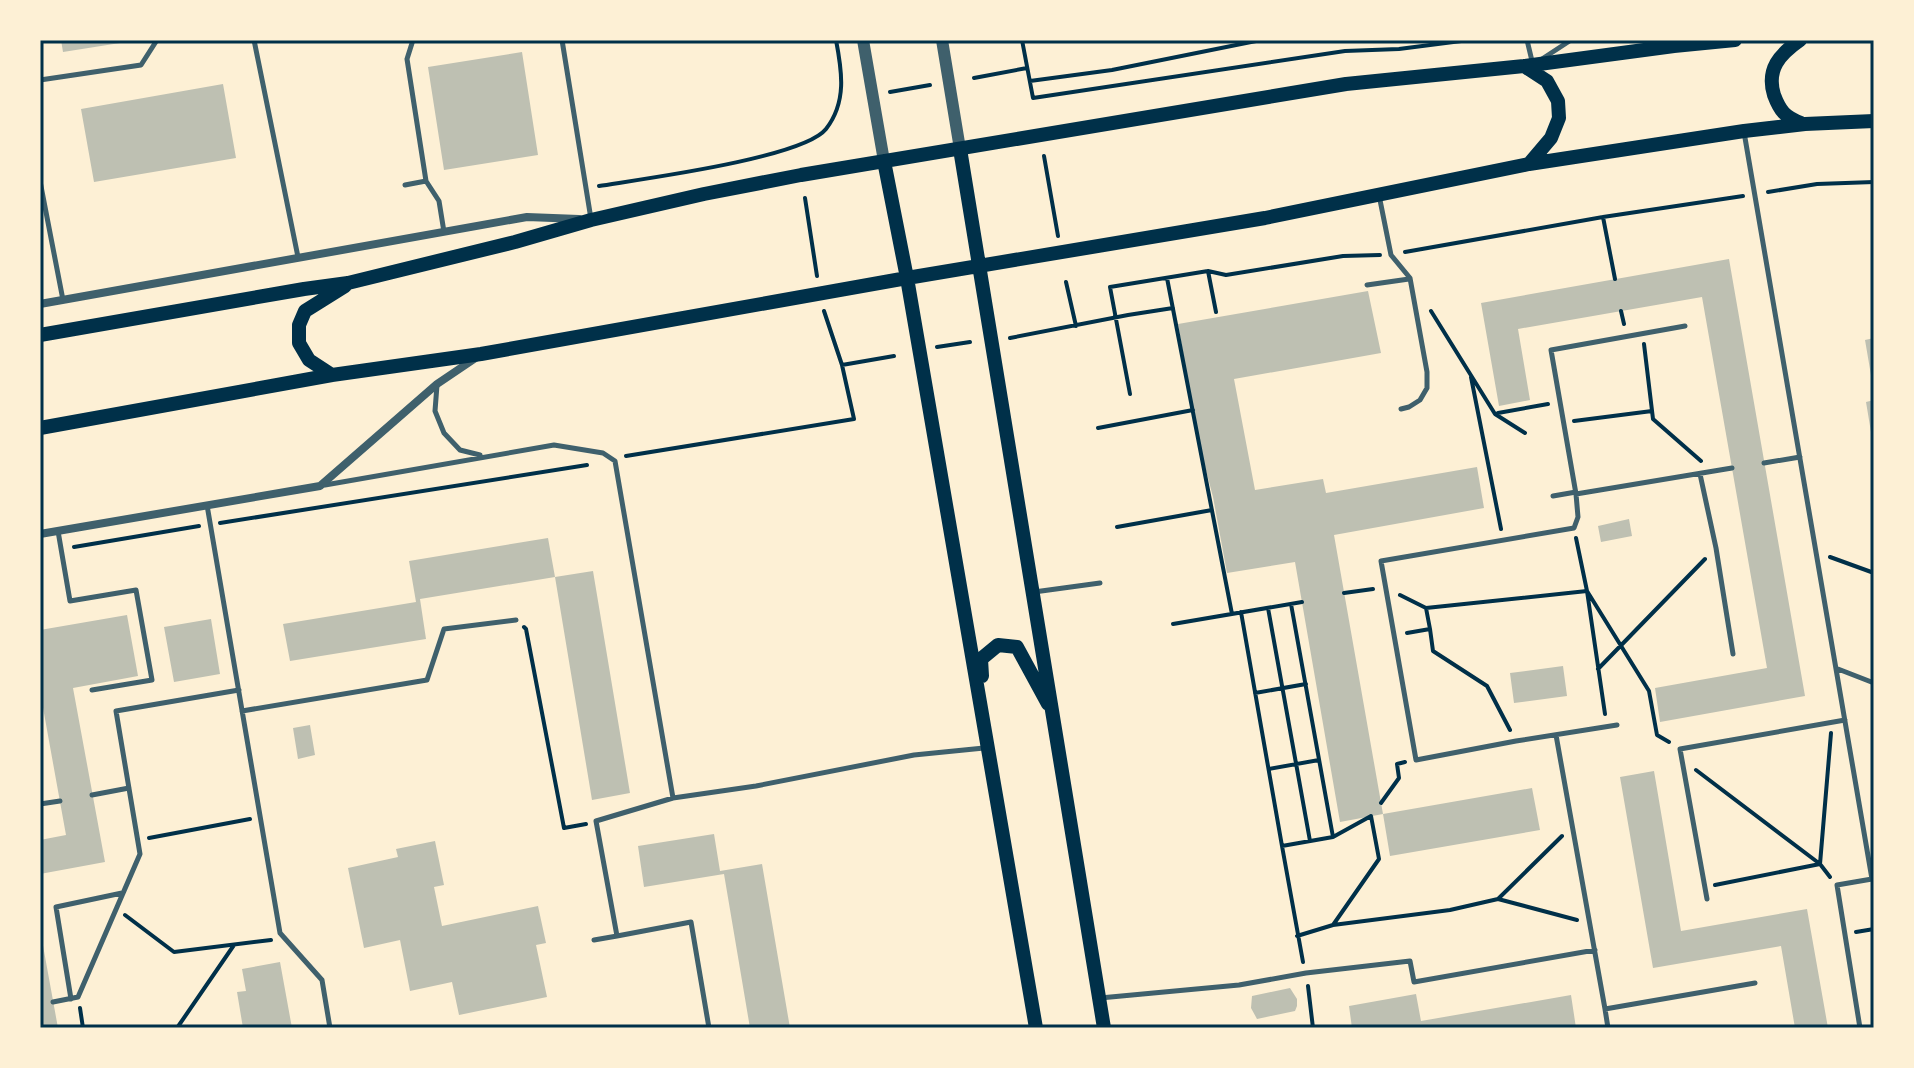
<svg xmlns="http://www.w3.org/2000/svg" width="1914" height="1068" font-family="'Alegreya Sans',sans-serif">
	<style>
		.building { fill: #bec0b2 }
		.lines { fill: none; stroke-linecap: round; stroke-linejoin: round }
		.path { stroke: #003049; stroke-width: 4 }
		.service { stroke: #3f606c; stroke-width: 5 }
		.minor { stroke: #3f606c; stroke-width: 8 }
		.tertiary { stroke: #3f606c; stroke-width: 12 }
		.secondary { stroke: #003049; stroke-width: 14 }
		.neatline { fill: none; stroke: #003049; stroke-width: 3 }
	</style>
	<rect width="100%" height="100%" fill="#fdf0d5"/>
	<path class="building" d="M 61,40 L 123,40 L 120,43 L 63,52 Z
		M 522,52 L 538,155 L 444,170 L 428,67 Z
		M 223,84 L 236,158 L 94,182 L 81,109 Z
		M 1729,259 L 1805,696 L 1660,722 L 1655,688 L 1767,668 L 1702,297 L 1518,329 L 1530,400 L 1499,406 L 1481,303 Z
		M 1368,291 L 1381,353 L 1234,379 L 1255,490 L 1323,479 L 1326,493 L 1477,467 L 1484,508 L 1334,535 L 1383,814 L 1340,822 L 1295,562 L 1227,573 L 1213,497 L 1198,440 L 1178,324 Z
		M 1874,338 L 1874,381 L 1872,381 L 1865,340 Z
		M 1874,400 L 1874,438 L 1872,438 L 1866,402 Z
		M 1629,519 L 1632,536 L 1601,542 L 1598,526 Z
		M 548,538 L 555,577 L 420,599 L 426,639 L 290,661 L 283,624 L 416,602 L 409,561 Z
		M 593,571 L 630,793 L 592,800 L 555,577 Z
		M 127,615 L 138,676 L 73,688 L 105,862 L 40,874 L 40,840 L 66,835 L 40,691 L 40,630 Z
		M 211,619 L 220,674 L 174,682 L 164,627 Z
		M 1563,666 L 1567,696 L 1514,703 L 1510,673 Z
		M 310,725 L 315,755 L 298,759 L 293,728 Z
		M 1654,771 L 1681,931 L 1807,909 L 1828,1028 L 1795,1028 L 1781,946 L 1653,968 L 1620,777 Z
		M 1532,788 L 1540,830 L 1390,856 L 1383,814 Z
		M 714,834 L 720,871 L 762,864 L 790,1028 L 750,1028 L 724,874 L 644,887 L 638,846 Z
		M 435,841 L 444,885 L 434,887 L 442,926 L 538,906 L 546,943 L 536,945 L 547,997 L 459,1015 L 452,982 L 410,991 L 400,940 L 364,948 L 348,868 L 398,857 L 396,849 Z
		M 42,940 L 58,1028 L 40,1028 L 40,941 Z
		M 280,962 L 292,1028 L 243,1028 L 237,992 L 246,991 L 242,969 Z
		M 1290,988 L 1297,999 L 1297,1006 L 1295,1011 L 1257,1019 L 1251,1008 L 1252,996 Z
		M 1416,994 L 1421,1021 L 1571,995 L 1576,1028 L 1352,1028 L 1349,1006 Z"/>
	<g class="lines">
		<path class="path" d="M 1022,40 L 1033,98 L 1345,51 L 1399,49 L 1469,40
			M 974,78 L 1027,68
			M 1030,81 L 1112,70 L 1261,40
			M 890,92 L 930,85
			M 1044,156 L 1058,236
			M 599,186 C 642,179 803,158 826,129 C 847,102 842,71 836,40
			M 1768,192 L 1817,184 L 1874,182
			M 805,198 L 817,276
			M 1603,217 L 1615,279
			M 1405,252 L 1603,217 L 1743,196
			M 1208,271 L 1216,312
			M 1167,278 L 1232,614
			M 1066,282 L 1076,326
			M 1431,311 L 1495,414 L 1525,433
			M 1621,311 L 1624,324
			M 1010,338 L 1128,315 L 1173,308
			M 1644,344 L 1653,419 L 1701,461
			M 937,347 L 970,342
			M 842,365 L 894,356
			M 1471,377 L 1501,529
			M 1130,394 L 1110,287 L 1208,271 L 1226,275 L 1343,256 L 1380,255
			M 1498,413 L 1548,404
			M 1574,421 L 1652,411
			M 1098,428 L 1193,410
			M 626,456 L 854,419 L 842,365 L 824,311
			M 220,523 L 587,465
			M 1117,527 L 1212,510
			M 1576,538 L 1587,591 L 1605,714
			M 74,547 L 199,526
			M 1830,557 L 1874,573
			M 1344,593 L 1373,589
			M 1400,595 L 1426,608 L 1587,591 L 1649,691 L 1657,735 L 1669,742
			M 1268,608 L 1310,841
			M 1426,608 L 1430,629
			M 1241,612 L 1282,846 L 1333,837 L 1291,604
			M 1173,624 L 1302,602
			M 524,627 L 526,629 L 564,828 L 586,824
			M 1407,633 L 1430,629 L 1433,651 L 1487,686 L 1510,730
			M 1598,669 L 1705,559
			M 1255,693 L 1306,684
			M 1269,769 L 1319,760
			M 1696,770 L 1820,864 L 1831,733
			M 1381,803 L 1399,778 L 1397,764 L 1405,762
			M 149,838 L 250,819
			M 1282,846 L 1303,962
			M 1715,885 L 1820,864 L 1830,877
			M 1498,899 L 1577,920
			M 125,915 L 174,952 L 271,940
			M 1333,925 L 1379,859 L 1371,816 L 1333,837
			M 1856,932 L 1874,929
			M 1297,936 L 1333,925 L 1450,910 L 1498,899 L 1562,836
			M 1308,986 L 1313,1028
			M 80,1008 L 83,1028
			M 177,1028 L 234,945"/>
		<path class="service" d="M 254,40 L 298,257
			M 413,40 L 407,59 L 426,181 L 439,201 L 444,232
			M 562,40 L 591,219
			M 1527,40 L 1532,61
			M 1542,59 L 1571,40
			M 40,80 L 141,65 L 157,40
			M 1744,132 L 1872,879 L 1837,885 L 1860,1028
			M 40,181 L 63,300
			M 405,185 L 426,181
			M 1379,195 L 1391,255 L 1410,278 L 1427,372 L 1427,388 L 1420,400 L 1409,407 L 1401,409
			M 1367,285 L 1409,279
			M 437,385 L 435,411 L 444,433 L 460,450 L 480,455
			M 1764,463 L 1800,457
			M 1700,474 L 1716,548 L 1733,654
			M 325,485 L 554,445 L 603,453 L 615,461 L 673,798 L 756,786 L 914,755 L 984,748
			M 1576,494 L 1732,468
			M 1553,496 L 1576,492
			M 207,505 L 280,933 L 322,980 L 330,1028
			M 58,531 L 70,601 L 136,590 L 152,680 L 92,690
			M 1034,592 L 1100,583
			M 1838,669 L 1874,683
			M 242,711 L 427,680 L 444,629 L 516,620
			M 1617,725 L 1516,741 L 1416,760 L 1381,561 L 1574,528 L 1578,517 L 1576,494 L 1551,350 L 1685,326
			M 1556,735 L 1605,1009
			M 92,795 L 129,788
			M 673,798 L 596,821 L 617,936 L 691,922 L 709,1028
			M 40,804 L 60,801
			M 1707,899 L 1680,749 L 1845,720
			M 594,940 L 617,936
			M 1100,998 L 1239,985 L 1306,973 L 1410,961 L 1414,982 L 1595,950
			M 71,999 L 56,907 L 122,893
			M 53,1002 L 78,997 L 140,854 L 116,711 L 239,690
			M 1608,1028 L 1605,1009 L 1755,983"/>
		<path class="minor" d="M 40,304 L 527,217 L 579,219
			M 40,534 L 320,486 L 437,384 L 477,357"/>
		<path class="tertiary" d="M 863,40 L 884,161
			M 942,40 L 960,149"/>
		<path class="secondary" d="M 1800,40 C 1780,54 1766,69 1774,95 C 1780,111 1785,117 1801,123
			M 1524,66 L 1547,81 L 1558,101 L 1559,118 L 1551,138 L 1529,164
			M 960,149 L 1104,1028
			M 884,161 L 907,278 L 1036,1028
			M 40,335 L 304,289 L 348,283 L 515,242 L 591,220 L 704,194 L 801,175 L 1346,84 L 1524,66 L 1674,46 L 1735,40
			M 332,375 L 309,360 L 299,343 L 299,325 L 305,311 L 345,286
			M 40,428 L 332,375 L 481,354 L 907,278 L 1265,218 L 1529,164 L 1744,131 L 1805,124 L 1874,121
			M 982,676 L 981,659 L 998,645 L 1017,647 L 1048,704"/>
	</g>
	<rect width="1914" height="1068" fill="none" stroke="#fdf0d5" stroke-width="84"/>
	<rect x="42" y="42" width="1830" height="984" class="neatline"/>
</svg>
